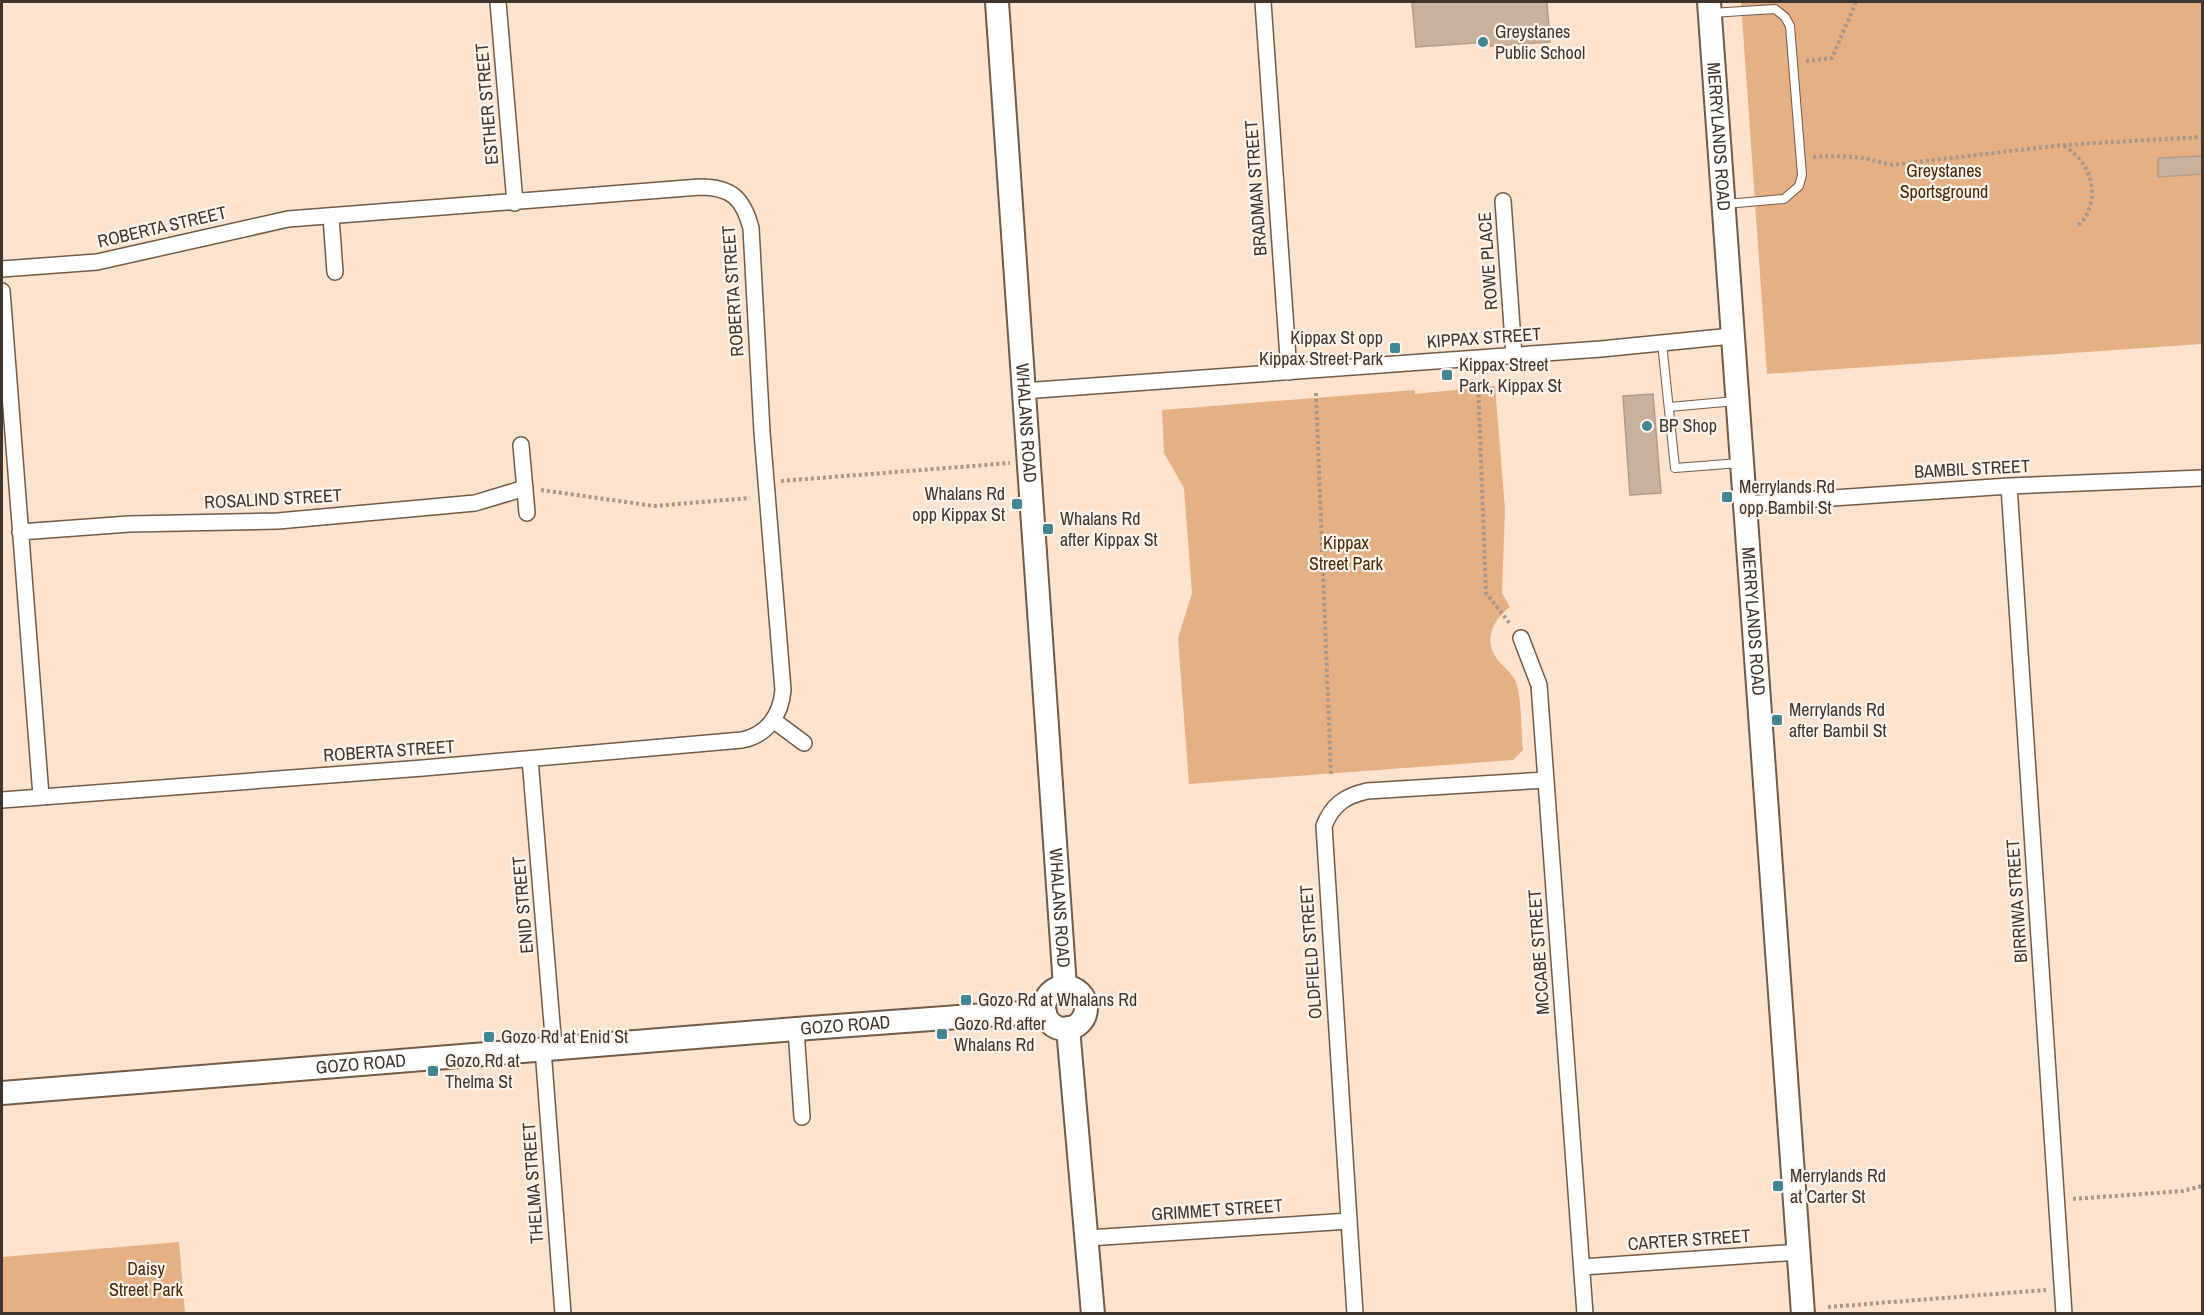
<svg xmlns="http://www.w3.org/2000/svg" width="2204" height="1315" font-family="'Archivo Narrow',sans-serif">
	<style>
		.green { fill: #e5b184 }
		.building { fill: #cab19d; stroke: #b39b87; stroke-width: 1.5 }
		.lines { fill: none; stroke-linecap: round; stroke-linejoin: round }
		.lane-casing { stroke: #705a48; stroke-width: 10 }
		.street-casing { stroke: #705a48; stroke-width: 18 }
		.secondary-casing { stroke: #705a48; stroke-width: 26 }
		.path { stroke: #a99686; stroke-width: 4; stroke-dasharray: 3 3; stroke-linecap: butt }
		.lane { stroke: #fff; stroke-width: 8 }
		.street { stroke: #fff; stroke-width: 15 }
		.secondary { stroke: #fff; stroke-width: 22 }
		.poi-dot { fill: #418693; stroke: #fff4ec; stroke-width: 2 }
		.labels { text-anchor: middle; stroke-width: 4.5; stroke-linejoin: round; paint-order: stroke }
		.poi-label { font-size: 18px; fill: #3f352d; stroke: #fff4ec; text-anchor: start }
		.street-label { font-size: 18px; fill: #3f352d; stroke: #fff4ec }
		.park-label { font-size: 18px; fill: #472809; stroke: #fff4ec }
	</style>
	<rect width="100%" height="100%" fill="#fde3ce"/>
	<path class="green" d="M 1741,2 L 2202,2 L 2202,344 L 1767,374 Z
		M 1495,386 L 1505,509 L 1502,593 L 1510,607 C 1493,619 1483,641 1497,659 C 1504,668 1514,674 1517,685 C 1522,706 1521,729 1523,750 L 1513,760 L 1189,784 L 1178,638 L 1192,593 L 1184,488 L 1164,453 L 1162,410 L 1415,390 L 1415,394 Z
		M 179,1242 L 185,1313 L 2,1313 L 2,1257 Z"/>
	<path class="building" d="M 1412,2 L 1547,2 L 1550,42 L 1490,46 L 1490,42 L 1416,47 Z
		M 2202,156 L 2202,174 L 2158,177 L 2158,158 Z
		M 1653,394 L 1661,493 L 1630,495 L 1623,396 Z"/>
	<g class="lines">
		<g class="lane-casing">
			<path id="lane" d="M 1711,13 L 1775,9 L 1785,17 L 1790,26 L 1802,175 L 1799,186 L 1784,199 L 1726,204
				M 1662,343 L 1675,468 L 1740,463
				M 1669,407 L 1736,401"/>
		</g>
		<g class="street-casing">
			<path id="street" d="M 498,2 L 515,203
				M 1263,2 L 1289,372
				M 1503,201 L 1514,355
				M 331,217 L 335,272
				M 2,269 L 97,262 L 288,219 L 700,187 C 731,187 743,198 751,228 L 762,432 L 783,690 C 781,715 767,735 742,740 L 423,768 L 2,800
				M 2,291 L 41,796
				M 1023,391 L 1601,349 L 1732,336
				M 521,445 L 527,513
				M 2009,486 L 2064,1314
				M 1745,504 L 2009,486 L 2202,478
				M 20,532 L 129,524 L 278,521 L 475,503 L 525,488
				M 1521,638 L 1539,685 L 1585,1314
				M 773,720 L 804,743
				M 530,759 L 554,1048
				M 796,1029 L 802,1117
				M 543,1049 L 563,1314
				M 1088,1238 L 1349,1221
				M 1582,1267 L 1799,1252
				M 1355,1314 L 1324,826 C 1332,805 1345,796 1367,791 L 1546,780"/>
		</g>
		<g class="secondary-casing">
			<g id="secondary">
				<path id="s1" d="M 997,2 L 1065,987"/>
				<path id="s2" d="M 1709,2 L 1803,1314"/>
				<circle cx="1065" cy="1008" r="21"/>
				<path d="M 1068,1028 L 1093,1314"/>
				<path id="s3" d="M 2,1093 L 796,1029 L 999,1014 L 1045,1013"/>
			</g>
		</g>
		<path class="path" d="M 1806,61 L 1832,58 L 1856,2
			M 2064,146 C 2071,151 2079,157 2084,165 C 2096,183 2095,212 2077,226
			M 1813,157 C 1842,155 1862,156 1890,165 L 2063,145 L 2202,137
			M 1478,382 L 1486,593 L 1511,625
			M 1316,393 L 1331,776
			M 781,481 L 1010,463
			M 541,490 L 654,506 L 750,498
			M 2073,1199 L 2183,1191 L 2202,1186
			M 1828,1307 L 2046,1290"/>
		<use href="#lane" class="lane"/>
		<use href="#street" class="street"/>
		<use href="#secondary" class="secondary"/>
	</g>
	<g class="poi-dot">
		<circle cx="1483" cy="42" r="6"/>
		<rect x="1389" y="342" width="12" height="12" rx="3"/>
		<rect x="1441" y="369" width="12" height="12" rx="3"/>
		<circle cx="1647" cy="426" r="6"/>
		<rect x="1721" y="491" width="12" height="12" rx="3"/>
		<rect x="1011" y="498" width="12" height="12" rx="3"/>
		<rect x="1042" y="523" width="12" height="12" rx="3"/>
		<rect x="1771" y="714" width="12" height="12" rx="3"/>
		<rect x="960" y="994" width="12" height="12" rx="3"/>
		<rect x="936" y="1028" width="12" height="12" rx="3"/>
		<rect x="483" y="1031" width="12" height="12" rx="3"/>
		<rect x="427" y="1065" width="12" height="12" rx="3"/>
		<rect x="1772" y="1180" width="12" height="12" rx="3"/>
	</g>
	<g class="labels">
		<g class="poi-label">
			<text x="1495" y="38">Greystanes<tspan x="1495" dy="21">Public School</tspan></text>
			<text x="1383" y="344" text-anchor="end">Kippax St opp<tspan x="1383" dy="21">Kippax Street Park</tspan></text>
			<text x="1459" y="371">Kippax Street<tspan x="1459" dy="21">Park, Kippax St</tspan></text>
			<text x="1659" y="432">BP Shop</text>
			<text x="1739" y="493">Merrylands Rd<tspan x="1739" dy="21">opp Bambil St</tspan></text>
			<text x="1005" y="500" text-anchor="end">Whalans Rd<tspan x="1005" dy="21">opp Kippax St</tspan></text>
			<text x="1060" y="525">Whalans Rd<tspan x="1060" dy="21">after Kippax St</tspan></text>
			<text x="1789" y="716">Merrylands Rd<tspan x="1789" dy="21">after Bambil St</tspan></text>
			<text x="978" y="1006">Gozo Rd at Whalans Rd</text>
			<text x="954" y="1030">Gozo Rd after<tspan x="954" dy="21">Whalans Rd</tspan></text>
			<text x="501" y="1043">Gozo Rd at Enid St</text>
			<text x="445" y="1067">Gozo Rd at<tspan x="445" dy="21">Thelma St</tspan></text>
			<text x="1790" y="1182">Merrylands Rd<tspan x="1790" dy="21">at Carter St</tspan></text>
		</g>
		<g class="street-label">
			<text transform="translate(487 104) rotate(-95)" y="6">ESTHER STREET</text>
			<text dy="6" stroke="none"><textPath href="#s2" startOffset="135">MERRYLANDS ROAD</textPath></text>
			<text transform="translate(1256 188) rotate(-94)" y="6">BRADMAN STREET</text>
			<text transform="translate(162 227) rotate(-13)" y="6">ROBERTA STREET</text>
			<text transform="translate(1488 261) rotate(-94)" y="6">ROWE PLACE</text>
			<text transform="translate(733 291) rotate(-94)" y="6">ROBERTA STREET</text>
			<text transform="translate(1484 338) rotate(-4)" y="6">KIPPAX STREET</text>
			<text dy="6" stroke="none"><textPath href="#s1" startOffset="422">WHALANS ROAD</textPath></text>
			<text transform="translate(1972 469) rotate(-3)" y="6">BAMBIL STREET</text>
			<text transform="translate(273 499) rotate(-3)" y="6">ROSALIND STREET</text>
			<text dy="6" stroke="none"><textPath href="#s2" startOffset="621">MERRYLANDS ROAD</textPath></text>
			<text transform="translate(389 751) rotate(-4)" y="6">ROBERTA STREET</text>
			<text transform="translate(2017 901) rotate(-94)" y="6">BIRRIWA STREET</text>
			<text transform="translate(523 905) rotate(-95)" y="6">ENID STREET</text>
			<text dy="6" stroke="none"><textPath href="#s1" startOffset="908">WHALANS ROAD</textPath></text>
			<text transform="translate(1311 952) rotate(-94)" y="6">OLDFIELD STREET</text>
			<text transform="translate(1539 952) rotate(-94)" y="6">MCCABE STREET</text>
			<text dy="6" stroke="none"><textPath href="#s3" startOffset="846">GOZO ROAD</textPath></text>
			<text dy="6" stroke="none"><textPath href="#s3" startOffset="360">GOZO ROAD</textPath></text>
			<text transform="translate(533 1183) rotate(-94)" y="6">THELMA STREET</text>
			<text transform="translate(1217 1210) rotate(-4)" y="6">GRIMMET STREET</text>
			<text transform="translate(1689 1240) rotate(-4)" y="6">CARTER STREET</text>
		</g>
		<g class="park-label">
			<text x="1944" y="177">Greystanes<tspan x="1944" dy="21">Sportsground</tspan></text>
			<text x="1346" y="549">Kippax<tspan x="1346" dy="21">Street Park</tspan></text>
			<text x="146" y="1275">Daisy<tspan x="146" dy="21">Street Park</tspan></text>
		</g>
	</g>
	<rect width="2204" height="1315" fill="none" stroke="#3f352d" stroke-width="6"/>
</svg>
